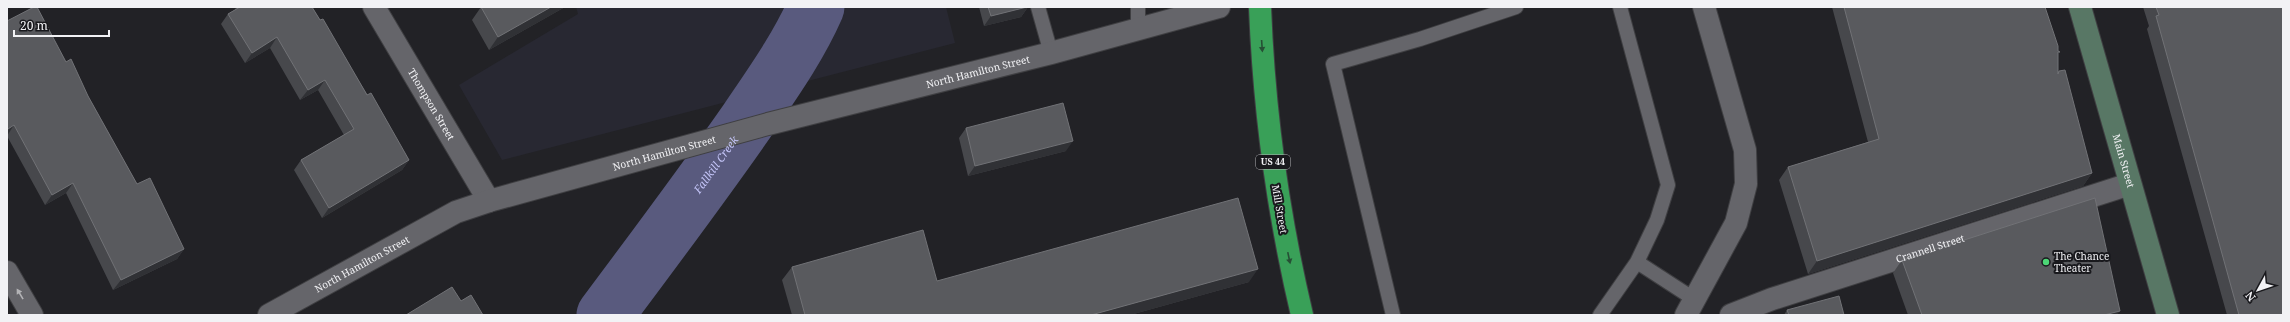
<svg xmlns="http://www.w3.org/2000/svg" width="2290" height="322" font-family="'Noto Serif',serif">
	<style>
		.built { fill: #282832 }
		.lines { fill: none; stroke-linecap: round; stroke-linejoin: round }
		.river { stroke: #595a7e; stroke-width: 57 }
		.lane-casing { stroke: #3f3f42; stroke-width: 16 }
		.street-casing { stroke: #3f3f42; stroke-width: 24 }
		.secondary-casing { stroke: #3f3f42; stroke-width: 24 }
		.highway-casing { stroke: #3f3f42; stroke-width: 24 }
		.lane { stroke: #65656a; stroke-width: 14 }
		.street { stroke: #65656a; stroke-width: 22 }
		.secondary { stroke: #587765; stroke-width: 22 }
		.highway { stroke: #39a058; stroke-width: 22 }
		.wall { fill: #47484c }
		.shaded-wall { fill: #303135 }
		.building { fill: #595a5e; stroke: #717276 }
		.oneway { fill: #264f35 }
		.oneway2 { fill: #b3b3b6 }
		.poi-dot { fill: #4cd676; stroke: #19191d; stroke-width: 1.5 }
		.labels { text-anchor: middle; stroke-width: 4; stroke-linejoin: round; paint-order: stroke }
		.shield { fill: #19191d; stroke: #b1b1b4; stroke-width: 1 }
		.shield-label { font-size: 9px; font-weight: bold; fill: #f2f2f5 }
		.street-label { font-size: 10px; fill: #f2f2f5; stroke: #19191d }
		.poi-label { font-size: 10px; fill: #f2f2f5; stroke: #19191d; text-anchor: start }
		.water-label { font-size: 11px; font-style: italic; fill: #c3c4f7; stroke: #19191d }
	</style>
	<rect width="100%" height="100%" fill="#222226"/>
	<path class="built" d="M 576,7 L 946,7 L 955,43 L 502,160 L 459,85 L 578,14 Z"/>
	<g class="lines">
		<path class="river" id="s1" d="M 605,315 C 653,251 701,187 747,121 C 772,84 798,48 816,7"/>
		<g class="lane-casing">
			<path id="lane" d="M 1038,7 L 1051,53
				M 1138,7 L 1138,29
				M 1637,262 L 1694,299
				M 1393,315 L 1333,64 L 1420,39 L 1516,7
				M 1600,315 L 1637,262 L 1657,220 L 1668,185 L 1620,7"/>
		</g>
		<g class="street-casing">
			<g id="street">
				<path id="s2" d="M 374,7 L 489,201"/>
				<path d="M 7,272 L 32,315"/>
				<path id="s3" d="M 269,315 L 456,212 L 489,201 L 768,124 L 1051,53 L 1219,7"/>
				<path d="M 1686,315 L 1736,223 L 1746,184 L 1745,150 L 1704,7"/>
				<path id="s4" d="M 1731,315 L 1772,299 L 2130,184"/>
			</g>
		</g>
		<g class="secondary-casing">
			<g id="secondary">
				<path id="s5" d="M 2080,7 L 2168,315"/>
			</g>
		</g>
		<g class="highway-casing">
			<path id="highway" d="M 1260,7 C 1264,111 1278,214 1302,315"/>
		</g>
		<use href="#lane" class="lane"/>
		<use href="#street" class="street"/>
		<use href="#secondary" class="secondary"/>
		<use href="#highway" class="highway"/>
	</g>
	<path class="wall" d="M 234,7 L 312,7 L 409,160 L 402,170 L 322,218 L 294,170 L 301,160 L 344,135 L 318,90 L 300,100 L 270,48 L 245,63 L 221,24 L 228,14 L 236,9 Z
		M 481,7 L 565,7 L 489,50 L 472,20 Z
		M 979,7 L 1028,7 L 1021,17 L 984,26 Z
		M 1832,7 L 2045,7 L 2058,55 L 2058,73 L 2092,173 L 2083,186 L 1808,274 L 1779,180 L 1788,167 L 1868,142 Z
		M 2143,7 L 2283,7 L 2283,315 L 2227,315 L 2147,29 L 2149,26 Z
		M 7,21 L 66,62 L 88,96 L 137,184 L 184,249 L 177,259 L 113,290 L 66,193 L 45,205 L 7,136 Z
		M 966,128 L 1066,151 L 968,176 L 959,138 Z
		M 1902,260 L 2117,315 L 1908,315 L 1893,273 Z
		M 792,267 L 937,281 L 1249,282 L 1130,315 L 792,315 L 782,280 Z
		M 1787,310 L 1844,315 L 1784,315 Z"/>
	<path class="shaded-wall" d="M 551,7 L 565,7 L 489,50 L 498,37 Z
		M 1027,7 L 1028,7 L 1021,17 L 984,26 L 991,16 Z
		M 277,37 L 270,48 L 245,63 L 252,53 Z
		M 325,80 L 318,90 L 300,100 L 308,90 Z
		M 14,125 L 7,136 L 7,130 L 8,129 Z
		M 1073,141 L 1066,151 L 968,176 L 975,166 Z
		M 409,160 L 402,170 L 322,218 L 329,208 Z
		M 2092,173 L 2083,186 L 1808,274 L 1817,261 Z
		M 73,183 L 66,193 L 45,205 L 52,195 Z
		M 184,249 L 177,259 L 113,290 L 121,280 Z
		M 1258,269 L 1249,282 L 1130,315 L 1091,315 Z
		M 2120,311 L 2117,315 L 2104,315 Z"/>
	<path class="building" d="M 34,7 L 37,7 L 66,62 L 71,59 L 88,96 L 137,184 L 150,178 L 184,249 L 121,280 L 73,183 L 52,195 L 14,125 L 8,129 L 7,127 L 7,21 Z
		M 240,7 L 312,7 L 320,20 L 323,19 L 367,95 L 371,93 L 409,160 L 329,208 L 301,160 L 354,129 L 325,80 L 308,90 L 277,37 L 252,53 L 228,14 Z
		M 481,7 L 551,7 L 498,37 Z
		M 988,7 L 1027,7 L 991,16 Z
		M 1844,7 L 2045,7 L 2058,46 L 2058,51 L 2060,52 L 2058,52 L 2058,74 L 2059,71 L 2065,70 L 2092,173 L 1817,261 L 1788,167 L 1879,139 Z
		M 2156,7 L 2283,7 L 2283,315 L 2239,315 L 2156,16 L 2159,15 Z
		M 1063,103 L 1073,141 L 975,166 L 966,128 Z
		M 1238,198 L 1258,269 L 1091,315 L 805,315 L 792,267 L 923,230 L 937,281 Z
		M 2095,198 L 2120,311 L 2104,315 L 1922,315 L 1902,260 Z
		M 452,287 L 461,301 L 471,295 L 483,315 L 406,315 Z
		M 1839,296 L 1844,315 L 1789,315 L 1787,310 Z"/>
	<defs><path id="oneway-solid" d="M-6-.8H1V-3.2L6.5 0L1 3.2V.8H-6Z"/></defs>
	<g class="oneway">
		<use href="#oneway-solid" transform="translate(1262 46) rotate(86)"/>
		<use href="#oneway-solid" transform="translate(1289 258) rotate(78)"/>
	</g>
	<use class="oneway2" href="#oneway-solid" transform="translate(20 294) rotate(-121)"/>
	<circle class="poi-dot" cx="2046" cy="262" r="4"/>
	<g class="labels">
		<rect class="shield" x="1256" y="155" width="34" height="14" rx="3"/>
		<g class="shield-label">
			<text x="1273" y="165">US 44</text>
		</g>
		<g class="street-label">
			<text dy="4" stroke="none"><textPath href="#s3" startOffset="754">North Hamilton Street</textPath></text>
			<text dy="4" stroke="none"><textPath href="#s2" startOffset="113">Thompson Street</textPath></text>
			<text dy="4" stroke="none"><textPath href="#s3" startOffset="430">North Hamilton Street</textPath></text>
			<text dy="4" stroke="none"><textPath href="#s5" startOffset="160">Main Street</textPath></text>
			<text transform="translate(1280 209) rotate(80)" y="4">Mill Street</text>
			<text dy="4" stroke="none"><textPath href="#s4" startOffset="210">Crannell Street</textPath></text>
			<text dy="4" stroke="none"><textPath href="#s3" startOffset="106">North Hamilton Street</textPath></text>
		</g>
		<g class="poi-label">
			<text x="2054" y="260">The Chance<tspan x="2054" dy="12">Theater</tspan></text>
		</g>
		<g class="water-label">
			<text dy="4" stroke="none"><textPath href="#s1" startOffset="187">Fallkill Creek</textPath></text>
		</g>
	</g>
	<rect width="2290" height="322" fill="none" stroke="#f2f2f5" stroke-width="16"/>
	<g transform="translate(2258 290) rotate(230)" stroke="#19191d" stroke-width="3" paint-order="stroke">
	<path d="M0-3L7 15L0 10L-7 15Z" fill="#f2f2f5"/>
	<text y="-6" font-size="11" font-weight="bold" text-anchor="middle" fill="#f2f2f5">N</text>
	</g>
	<path d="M14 30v6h95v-6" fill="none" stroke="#f2f2f5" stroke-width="2"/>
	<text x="20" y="30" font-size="12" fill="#f2f2f5" stroke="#19191d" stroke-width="3" paint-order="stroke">20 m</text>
</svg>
